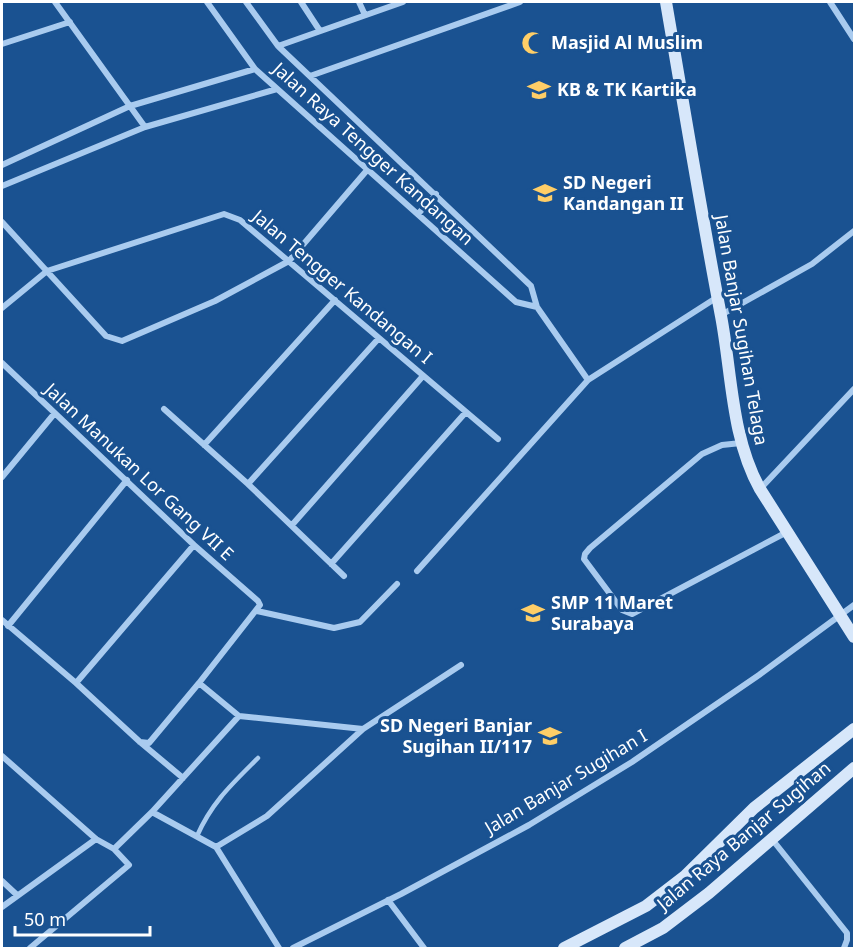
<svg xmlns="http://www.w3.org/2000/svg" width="856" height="950" font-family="'Noto Sans',sans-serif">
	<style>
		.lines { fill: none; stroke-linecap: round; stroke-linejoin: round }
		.lane { stroke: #a9cbef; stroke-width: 4.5 }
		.street { stroke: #a9cbef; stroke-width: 6 }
		.secondary { stroke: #d7e7fa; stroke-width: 12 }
		.labels { text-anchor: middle; stroke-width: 6; stroke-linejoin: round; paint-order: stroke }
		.poi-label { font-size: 18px; font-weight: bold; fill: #fff; stroke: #1a5291; text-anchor: start }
		.street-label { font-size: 18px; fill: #fff; stroke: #1a5291 }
	</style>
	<rect width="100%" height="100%" fill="#1a5291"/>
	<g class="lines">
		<path class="lane" d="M 197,836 C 212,802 232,784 258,758"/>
		<path class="street" d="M 55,2 L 145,127
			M 207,2 L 255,69 L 516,302 L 537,307 L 531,286 L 278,46 L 246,2
			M 301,2 L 320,31
			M 359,2 L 365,15
			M 830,2 L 854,39
			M 2,44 L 70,22
			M 278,46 L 403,2
			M 310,76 L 520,2
			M 2,165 L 130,106 L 255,69
			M 2,186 L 145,127 L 277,89
			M 418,214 L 436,194
			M 2,222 L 106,336 L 122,341 L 215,301 L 289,261 L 368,169
			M 537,307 L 588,380
			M 2,308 L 47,271 L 224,214 L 240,220 L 498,439
			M 721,315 L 812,264 L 854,231
			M 2,363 L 194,545 L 258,601 L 260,605 L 199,683 L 149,743 L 140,742
			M 164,409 L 248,484 L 344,576
			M 741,443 L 722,445 L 702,454 L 590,548 L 585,554 L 584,559 L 622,610 L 632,614 L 787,532
			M 204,445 L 335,300
			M 2,477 L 54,414
			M 248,484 L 379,338
			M 761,488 L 854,389
			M 292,525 L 423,376
			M 331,564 L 466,412
			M 417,571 L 588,380 L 716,298
			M 257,611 L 334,628 L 360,622 L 397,584
			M 2,620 L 76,683 L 140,742 L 183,778
			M 8,626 L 127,480
			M 76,683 L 194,545
			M 199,683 L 239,716
			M 2,756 L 96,839 L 114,849 L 129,865 L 30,948
			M 152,812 L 216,847 L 279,948
			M 771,838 L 847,933 L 847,940 L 844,948
			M 216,847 L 267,816 L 363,729 L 461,665
			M 114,849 L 152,812 L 239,716 L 363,729
			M 2,881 L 17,895
			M 388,900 L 424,948
			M 2,907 L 96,839
			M 293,948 L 401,894 L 529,825 L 632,762 L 759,675 L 854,605"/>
		<path class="secondary" d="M 666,2 C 684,107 701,212 721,316 C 732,374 731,437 760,489 L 854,637
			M 564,948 L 646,906 L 685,876 L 754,808 L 854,729
			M 625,948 L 663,928 L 709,893 L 854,768"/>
	</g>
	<defs>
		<g id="mosque-bare" transform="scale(1.8)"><path d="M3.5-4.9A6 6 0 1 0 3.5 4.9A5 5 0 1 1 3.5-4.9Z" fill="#ffce67" stroke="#1a5291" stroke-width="2.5" paint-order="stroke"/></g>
		<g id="school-bare" transform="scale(1.8)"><path d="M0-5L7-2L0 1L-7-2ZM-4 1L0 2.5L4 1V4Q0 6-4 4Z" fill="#ffce67" stroke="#1a5291" stroke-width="2.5" paint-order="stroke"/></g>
	</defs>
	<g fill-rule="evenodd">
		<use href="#mosque-bare" x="533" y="43"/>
		<use href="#school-bare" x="539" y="90"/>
		<use href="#school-bare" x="545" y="193"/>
		<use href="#school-bare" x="533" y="613"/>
		<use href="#school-bare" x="550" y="736"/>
	</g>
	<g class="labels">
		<g class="poi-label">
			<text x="551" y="49">Masjid Al Muslim</text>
			<text x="557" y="96">KB &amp; TK Kartika</text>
			<text x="563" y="189">SD Negeri<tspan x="563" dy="21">Kandangan II</tspan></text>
			<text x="551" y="609">SMP 11 Maret<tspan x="551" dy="21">Surabaya</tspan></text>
			<text x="532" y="732" text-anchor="end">SD Negeri Banjar<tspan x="532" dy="21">Sugihan II/117</tspan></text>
		</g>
		<g class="street-label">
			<text transform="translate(373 154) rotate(42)" y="6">Jalan Raya Tengger Kandangan</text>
			<text transform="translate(342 287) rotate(40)" y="6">Jalan Tengger Kandangan I</text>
			<text transform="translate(741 330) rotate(80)" y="6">Jalan Banjar Sugihan Telaga</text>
			<text transform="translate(139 472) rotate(43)" y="6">Jalan Manukan Lor Gang VII E</text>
			<text transform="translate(566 782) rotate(-31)" y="6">Jalan Banjar Sugihan I</text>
			<text transform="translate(744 836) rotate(-40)" y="6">Jalan Raya Banjar Sugihan</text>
		</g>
	</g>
	<rect width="856" height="950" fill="none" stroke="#ffffff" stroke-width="6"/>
	<path d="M15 926v9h135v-9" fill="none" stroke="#ffffff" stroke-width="3"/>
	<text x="24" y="926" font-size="18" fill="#ffffff" stroke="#1a5291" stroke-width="4.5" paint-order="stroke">50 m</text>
</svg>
